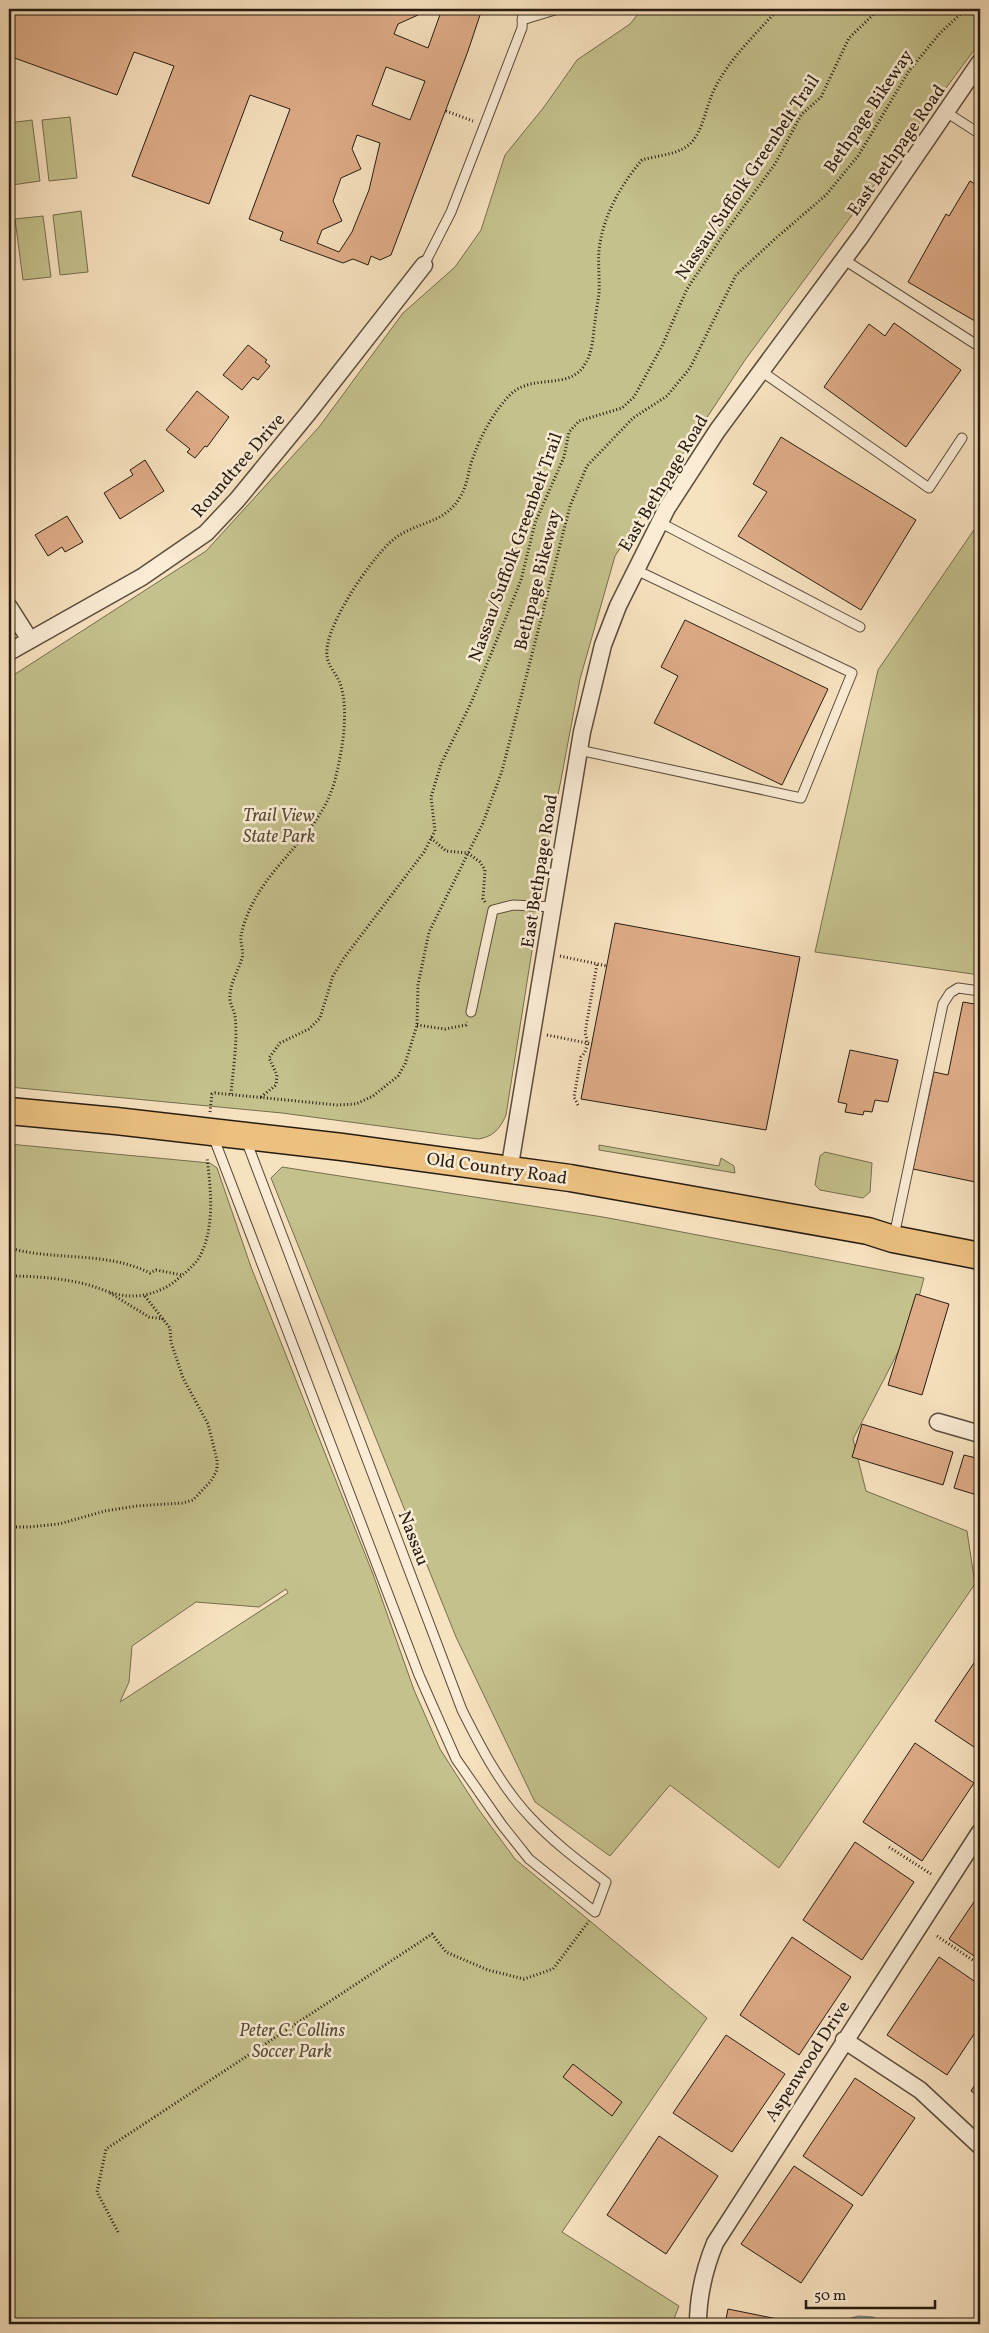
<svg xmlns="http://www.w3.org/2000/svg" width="989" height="2333" font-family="Vollkorn,serif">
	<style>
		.green { fill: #c4c18c; stroke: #756e4e; fill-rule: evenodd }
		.water { fill: #9ebdb8; stroke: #6e7c75 }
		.building { fill: #deac87; stroke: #261b10; fill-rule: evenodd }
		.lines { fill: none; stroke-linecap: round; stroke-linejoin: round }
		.lane-casing { stroke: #5a4d3c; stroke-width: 11 }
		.street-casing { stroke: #5a4d3c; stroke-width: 19 }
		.primary-casing { stroke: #261b10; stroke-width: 29 }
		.path { stroke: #261b10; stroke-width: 3; stroke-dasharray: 1 2.5; stroke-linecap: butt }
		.lane { stroke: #faecd5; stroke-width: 9 }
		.street { stroke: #faecd5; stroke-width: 16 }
		.primary { stroke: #ecc180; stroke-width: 26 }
		.labels { text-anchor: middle; stroke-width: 5; stroke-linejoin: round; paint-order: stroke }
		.street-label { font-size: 18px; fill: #261b10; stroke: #faecd5 }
		.park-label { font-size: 18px; font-style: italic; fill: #554d35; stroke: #faecd5 }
	</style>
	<rect width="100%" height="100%" fill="#f7e2bf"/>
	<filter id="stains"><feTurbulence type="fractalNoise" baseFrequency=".004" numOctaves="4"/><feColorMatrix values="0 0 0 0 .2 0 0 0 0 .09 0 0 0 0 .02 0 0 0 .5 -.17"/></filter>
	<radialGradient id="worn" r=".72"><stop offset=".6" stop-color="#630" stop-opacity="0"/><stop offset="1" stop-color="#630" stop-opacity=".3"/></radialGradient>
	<path class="green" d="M 642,9 L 980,9 L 980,42 L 745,360 L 615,556 L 580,679 L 549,843 L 506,1115 C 500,1129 493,1137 478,1139 L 282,1113 L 9,1087 L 9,678 L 206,551 L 319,427 L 403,313 L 455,267 L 481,230 L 505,155 L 544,107 L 577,60 L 630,24 Z
		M 70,117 L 77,178 L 49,181 L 42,120 Z
		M 32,120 L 40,181 L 12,185 L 9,158 L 9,123 Z
		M 81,211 L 88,272 L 60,275 L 53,215 Z
		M 43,216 L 51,277 L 23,280 L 15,219 Z
		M 980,521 L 980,975 L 815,952 L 878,670 Z
		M 9,1144 L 210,1163 L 217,1168 L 251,1267 L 373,1574 L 414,1690 L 440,1749 L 479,1810 L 515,1859 L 707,2018 L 562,2232 L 679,2306 L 672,2324 L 9,2324 ZM 286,1589 L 288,1593 L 120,1702 L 129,1682 L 132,1646 L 196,1602 L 259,1607 Z
		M 599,1145 L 719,1166 L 721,1158 L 734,1166 L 735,1173 L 599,1150 Z
		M 825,1152 L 872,1163 L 870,1192 L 863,1198 L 820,1190 L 815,1185 L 820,1156 Z
		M 282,1167 L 603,1217 L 924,1278 L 911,1327 L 853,1439 L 866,1491 L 967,1531 L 975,1584 L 779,1868 L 670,1785 L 610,1856 L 535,1802 L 456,1637 L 271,1178 Z"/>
	<path class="water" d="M 858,2316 L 873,2317 L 887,2324 L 843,2324 L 845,2320 Z"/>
	<path class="building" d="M 9,9 L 415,9 L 418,15 L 398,24 L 394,34 L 428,48 L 442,9 L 486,9 L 484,13 L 481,12 L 468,51 L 391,255 L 380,260 L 371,256 L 368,265 L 353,259 L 343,263 L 280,240 L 283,232 L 249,219 L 290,109 L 250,95 L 209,204 L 132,176 L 174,66 L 134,52 L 117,95 L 9,56 ZM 386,67 L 425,81 L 410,120 L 372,105 ZM 357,135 L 380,143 L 369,190 L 352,232 L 339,252 L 317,243 L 322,230 L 342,221 L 333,201 L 341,178 L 361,169 L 352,149 Z
		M 970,181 L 980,187 L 980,324 L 908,282 L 946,214 L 949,216 Z
		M 894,323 L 961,370 L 906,447 L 824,387 L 869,324 L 885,336 Z
		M 248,345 L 267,360 L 265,362 L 270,366 L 258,380 L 253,377 L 242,390 L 223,375 Z
		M 197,391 L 229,417 L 207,447 L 205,446 L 195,458 L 187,452 L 190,449 L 166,430 Z
		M 781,437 L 916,520 L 861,610 L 738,536 L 767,492 L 753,484 Z
		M 145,460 L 164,491 L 120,519 L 104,493 L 133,475 L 130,470 Z
		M 67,516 L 83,542 L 65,552 L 62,547 L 48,556 L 35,535 Z
		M 685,620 L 828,689 L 782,785 L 654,723 L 678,676 L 661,667 Z
		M 615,923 L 800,957 L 766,1130 L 581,1099 Z
		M 963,1002 L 980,1005 L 980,1183 L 913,1169 L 934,1072 L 948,1075 Z
		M 850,1050 L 898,1060 L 888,1102 L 875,1100 L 872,1112 L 864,1111 L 863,1115 L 845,1112 L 847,1104 L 838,1102 Z
		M 916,1294 L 949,1304 L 922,1395 L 888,1385 Z
		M 862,1424 L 953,1452 L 943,1485 L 852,1457 Z
		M 964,1455 L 980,1459 L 980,1496 L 954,1488 Z
		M 980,1654 L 980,1751 L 935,1721 Z
		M 915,1743 L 974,1783 L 922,1861 L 863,1822 Z
		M 855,1842 L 914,1882 L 862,1960 L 803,1920 Z
		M 980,1893 L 980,1960 L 949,1939 Z
		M 792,1937 L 851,1977 L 799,2055 L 740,2015 Z
		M 939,1957 L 980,1985 L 980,2025 L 947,2075 L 887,2035 Z
		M 726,2035 L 785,2074 L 732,2152 L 673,2113 Z
		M 573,2064 L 622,2102 L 612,2116 L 563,2077 Z
		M 980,2077 L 980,2097 L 971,2091 Z
		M 855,2078 L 915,2118 L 862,2196 L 803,2156 Z
		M 659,2136 L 718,2176 L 666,2254 L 607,2215 Z
		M 794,2166 L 853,2205 L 801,2283 L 741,2244 Z
		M 728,2309 L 797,2323 L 797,2324 L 725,2324 Z"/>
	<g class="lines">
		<g class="lane-casing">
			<path id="lane" d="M 522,20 L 558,9
				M 946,112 L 980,134
				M 843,259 L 980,347
				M 424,265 L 451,212 L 522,28 L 523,9
				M 761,371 L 929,488 L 962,438
				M 659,522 L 860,627
				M 579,750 L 801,798 L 852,673 L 634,569
				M 471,1012 L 493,910 L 513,905 L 553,907
				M 213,1136 L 419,1675 L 456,1759 L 502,1825 L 529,1859 L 595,1912 L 606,1882 C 580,1862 553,1842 530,1817 C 501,1786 481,1748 462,1710 L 246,1140
				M 894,1236 L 943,1004 L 950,993 L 958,988 L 980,991"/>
		</g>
		<g class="street-casing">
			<path id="street" d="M 9,607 L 30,640
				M 9,652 L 142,577 L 206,533 L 237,500 L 309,412 L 424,265
				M 509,1171 L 582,732 L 603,645 L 618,606 L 667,508 L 717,431 L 861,236 L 980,62
				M 938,1422 L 980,1434
				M 844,2040 L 920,2090 L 980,2146
				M 698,2324 C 698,2295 704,2270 715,2243 L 980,1832"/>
		</g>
		<g class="primary-casing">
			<path id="primary" d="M 9,1111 L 116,1121 L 342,1147 L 570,1178 L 868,1231 L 893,1239 L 980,1256"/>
		</g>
		<path class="path" d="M 446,111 L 473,121
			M 431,838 L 446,851 L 468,853 L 480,862 L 485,870 L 483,899 L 485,902
			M 560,956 L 607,966
			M 417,1025 L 445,1029 L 466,1025 L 467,1022
			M 547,1035 L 592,1044
			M 231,1094 C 233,1069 238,1041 235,1016 C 234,1011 231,1006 230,1000 C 229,984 238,972 242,958 C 244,951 240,943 241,936 C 243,923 251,905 258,894 C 282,854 323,827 335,780 C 342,752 349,714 341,686 C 338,675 328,667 327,656 C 324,630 360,577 376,558 C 385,547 393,538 405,532 C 426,521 447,520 460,497 C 468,485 468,469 474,455 C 481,435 496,408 511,394 C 533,373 570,391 585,364 C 593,352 593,335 595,321 C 596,312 598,302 599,293 C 600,277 597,260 600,243 C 605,213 622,183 642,160 C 658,155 680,155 692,142 C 705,126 706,104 716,86 C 731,57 757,33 778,9
			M 261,1097 L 276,1085 L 277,1075 L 269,1058 L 280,1043 L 309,1029 L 320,1018 L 333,976 L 344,958 L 424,852 L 435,831 L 431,797 L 441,764 L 472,701 L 521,580 L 535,523 L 564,457 L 569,432 L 579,421 L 622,408 L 634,397 L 662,346 L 687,289 L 723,235 L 775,164 L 801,115 L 821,97 L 849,38 L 879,9
			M 578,1105 L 574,1097 L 581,1057 C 588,1050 588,1041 585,1033 L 597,964
			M 210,1112 L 212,1094 L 215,1093 L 337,1105 L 356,1104 L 373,1096 L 398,1076 L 405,1064 L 417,1025 L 418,985 L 429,932 L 483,823 L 502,771 L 570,506 L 587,466 L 633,418 L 667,396 L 690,368 L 736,275 L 776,238 L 826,195 L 858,156 L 909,71 L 940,33 L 966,9
			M 9,1248 C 55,1261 106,1251 150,1273 L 156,1270 L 182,1275
			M 9,1276 C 34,1276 60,1278 85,1284 C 101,1288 117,1297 133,1296 C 149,1296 167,1289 179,1278 C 186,1272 195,1265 200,1256 C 215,1227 211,1190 207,1158
			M 110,1293 L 149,1317 L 164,1319
			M 9,1527 L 29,1527 L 59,1524 L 105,1511 L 136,1506 L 182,1503 L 193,1500 L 211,1481 L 217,1470 L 217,1460 L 208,1424 L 183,1378 L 171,1342 L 170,1328 L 144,1295
			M 889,1847 L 931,1874
			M 937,1936 L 977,1963
			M 118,2232 L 97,2192 L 106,2149 L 432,1934 L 446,1952 L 488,1970 L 524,1979 L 553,1969 L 589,1921"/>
		<use href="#lane" class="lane"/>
		<use href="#street" class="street"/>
		<use href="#primary" class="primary"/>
	</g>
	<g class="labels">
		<g class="street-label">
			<text transform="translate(868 111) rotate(-56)" y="6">Bethpage Bikeway</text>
			<text transform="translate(896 150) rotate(-55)" y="6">East Bethpage Road</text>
			<text transform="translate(747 177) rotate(-56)" y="6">Nassau/Suffolk Greenbelt Trail</text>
			<text transform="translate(238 465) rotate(-49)" y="6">Roundtree Drive</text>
			<text transform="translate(663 483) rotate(-59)" y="6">East Bethpage Road</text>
			<text transform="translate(515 547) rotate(-70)" y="6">Nassau/Suffolk Greenbelt Trail</text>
			<text transform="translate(537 580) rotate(-76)" y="6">Bethpage Bikeway</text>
			<text transform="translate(539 871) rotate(-81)" y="6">East Bethpage Road</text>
			<text transform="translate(497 1168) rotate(8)" y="6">Old Country Road</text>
			<text transform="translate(414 1538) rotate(69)" y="6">Nassau</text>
			<text transform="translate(807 2061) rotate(-57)" y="6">Aspenwood Drive</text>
		</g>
		<g class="park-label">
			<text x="279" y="821">Trail View<tspan x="279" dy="21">State Park</tspan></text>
			<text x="292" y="2036">Peter C. Collins<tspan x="292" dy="21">Soccer Park</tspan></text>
		</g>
	</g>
	<rect width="989" height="2333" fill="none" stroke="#f7e2bf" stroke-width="30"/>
	<rect x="10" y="10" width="969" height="2313" fill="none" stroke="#261b10" stroke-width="2.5"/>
	<rect x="15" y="15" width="959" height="2303" fill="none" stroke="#261b10"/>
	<path d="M806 2300v8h129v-8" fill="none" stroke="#261b10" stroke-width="2.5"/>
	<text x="814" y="2300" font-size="15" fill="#261b10" stroke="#faecd5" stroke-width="4" paint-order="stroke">50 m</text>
	<rect width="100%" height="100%" filter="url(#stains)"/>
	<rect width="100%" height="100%" fill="url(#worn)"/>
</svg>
